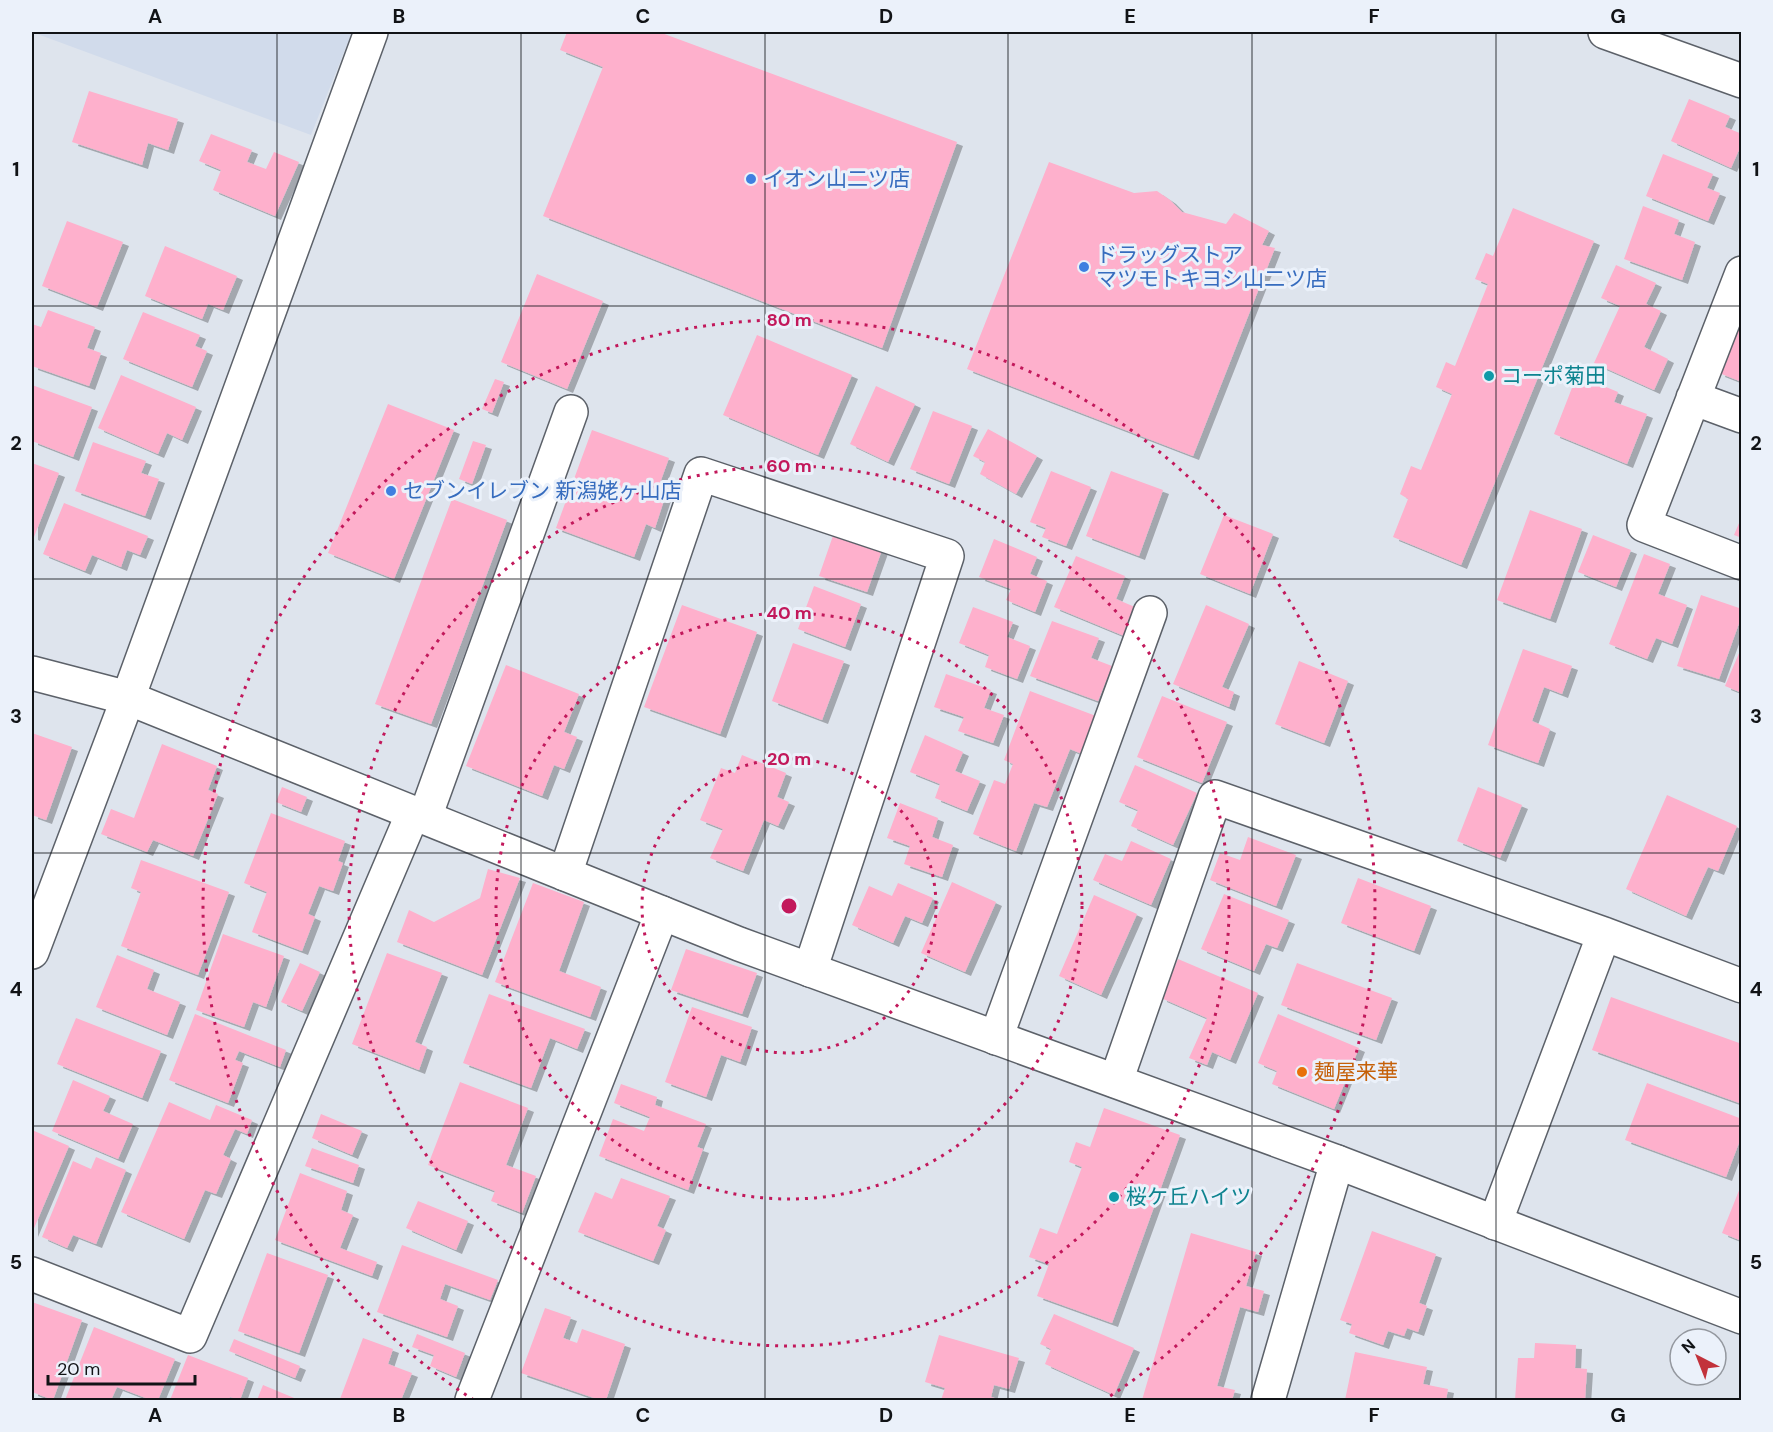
<svg xmlns="http://www.w3.org/2000/svg" width="1773" height="1432" font-family="'DM Sans','Noto Sans JP',sans-serif">
	<style>
		.built { fill: #d1dbeb }
		.building { fill: #feb0cc; filter: url(#shadow) }
		.lines { fill: none; stroke-linecap: round; stroke-linejoin: round }
		.minor-casing { stroke: #5c6169; stroke-width: 36 }
		.tertiary-casing { stroke: #5c6169; stroke-width: 36 }
		.minor { stroke: #fff; stroke-width: 33 }
		.tertiary { stroke: #fff; stroke-width: 33 }
		.grid { fill: none; stroke: #111316; stroke-width: 1.5; stroke-opacity: 0.55 }
		.ring { fill: none; stroke: #c2185b; stroke-width: 3; stroke-dasharray: 3 6 }
		.shop-dot { fill: #3f7fe0; stroke: #ebf1fa; stroke-width: 2 }
		.culture-dot { fill: #0f9aa8; stroke: #ebf1fa; stroke-width: 2 }
		.food-dot { fill: #e8710a; stroke: #ebf1fa; stroke-width: 2 }
		.labels { text-anchor: middle; stroke-width: 6; stroke-linejoin: round; paint-order: stroke }
		.shop-label { font-size: 21px; fill: #366cbe; stroke: #ebf1fa; text-anchor: start }
		.culture-label { font-size: 21px; fill: #0d838f; stroke: #ebf1fa; text-anchor: start }
		.food-label { font-size: 21px; fill: #c56008; stroke: #ebf1fa; text-anchor: start }
		.centre { fill: #c2185b; stroke: #ebf1fa; stroke-width: 3 }
		.ring-label { font-size: 18px; text-anchor: middle; font-weight: bold; fill: #c2185b; stroke: #ebf1fa; stroke-width: 6; stroke-linejoin: round; paint-order: stroke }
		.neatline { fill: none; stroke: #111316; stroke-width: 2 }
		.grid-label { font-size: 20px; text-anchor: middle; font-weight: bold; fill: #111316 }
	</style>
	<defs>
		<filter id="shadow"><feDropShadow dx="6" dy="4" stdDeviation="0" flood-color="#0004"/></filter>
	</defs>
	<rect width="100%" height="100%" fill="#dee4ed"/>
	<path class="built" d="M 32,32 L 352,32 L 311,135 Z"/>
	<path class="building" d="M 567,32 L 659,32 L 957,142 L 882,348 L 543,216 L 603,67 L 560,50 Z
		M 89,91 L 178,119 L 168,150 L 148,143 L 142,165 L 72,142 Z
		M 1689,99 L 1730,116 L 1725,127 L 1742,134 L 1742,143 L 1731,168 L 1671,141 Z
		M 211,134 L 252,150 L 247,162 L 266,169 L 274,152 L 299,162 L 275,216 L 213,190 L 221,170 L 199,161 Z
		M 1663,154 L 1713,174 L 1707,188 L 1720,193 L 1708,221 L 1646,196 Z
		M 1049,162 L 1134,193 L 1157,191 L 1170,200 L 1182,212 L 1226,224 L 1234,213 L 1269,231 L 1262,245 L 1275,248 L 1193,456 L 967,369 Z
		M 1643,206 L 1679,220 L 1674,234 L 1695,242 L 1682,280 L 1624,259 Z
		M 1513,208 L 1594,241 L 1461,565 L 1393,537 L 1408,499 L 1400,494 L 1411,466 L 1421,470 L 1452,394 L 1436,387 L 1446,362 L 1455,366 L 1488,284 L 1475,279 L 1486,253 L 1493,256 Z
		M 67,221 L 123,242 L 97,307 L 42,286 Z
		M 165,246 L 237,276 L 223,310 L 208,304 L 202,319 L 145,296 Z
		M 1616,265 L 1656,283 L 1646,304 L 1661,311 L 1644,347 L 1668,359 L 1654,390 L 1594,363 L 1620,306 L 1601,298 Z
		M 537,274 L 603,301 L 567,389 L 501,362 Z
		M 48,310 L 95,327 L 87,348 L 101,353 L 89,386 L 32,366 L 32,324 L 41,327 Z
		M 143,312 L 200,335 L 195,346 L 207,351 L 192,387 L 123,359 Z
		M 1738,324 L 1742,326 L 1742,382 L 1719,373 Z
		M 757,335 L 852,375 L 818,455 L 723,415 Z
		M 121,375 L 196,407 L 182,440 L 167,433 L 158,454 L 98,428 Z
		M 1577,375 L 1618,392 L 1614,402 L 1647,414 L 1627,464 L 1554,434 Z
		M 495,379 L 504,382 L 492,413 L 482,409 Z
		M 32,385 L 92,407 L 73,457 L 32,441 Z
		M 876,386 L 915,404 L 888,462 L 850,444 Z
		M 388,404 L 454,430 L 394,579 L 328,553 Z
		M 933,411 L 972,426 L 949,484 L 910,469 Z
		M 988,429 L 1037,456 L 1016,494 L 980,474 L 985,462 L 973,456 Z
		M 592,430 L 669,458 L 657,491 L 666,494 L 655,528 L 646,524 L 634,557 L 556,528 Z
		M 473,441 L 486,445 L 472,484 L 459,479 Z
		M 93,442 L 146,461 L 141,473 L 159,479 L 145,516 L 75,491 Z
		M 32,463 L 59,473 L 34,537 L 32,536 Z
		M 1051,471 L 1091,487 L 1066,546 L 1042,537 L 1046,528 L 1030,522 Z
		M 1111,471 L 1163,490 L 1139,556 L 1086,536 Z
		M 452,499 L 507,520 L 431,724 L 375,704 Z
		M 64,503 L 148,536 L 140,555 L 127,550 L 121,567 L 92,555 L 85,571 L 43,554 Z
		M 1530,510 L 1582,529 L 1550,619 L 1497,600 Z
		M 1224,515 L 1273,534 L 1250,594 L 1200,574 Z
		M 1742,516 L 1742,538 L 1734,535 Z
		M 835,530 L 883,547 L 867,592 L 819,576 Z
		M 1593,535 L 1631,550 L 1616,587 L 1578,572 Z
		M 994,539 L 1037,557 L 1030,574 L 1047,581 L 1035,612 L 1006,600 L 1011,589 L 979,577 Z
		M 1644,554 L 1670,564 L 1658,594 L 1687,605 L 1672,644 L 1656,638 L 1647,659 L 1609,644 Z
		M 1076,556 L 1125,576 L 1116,599 L 1142,610 L 1129,638 L 1054,607 Z
		M 814,586 L 861,604 L 845,647 L 798,629 Z
		M 1701,595 L 1742,609 L 1742,615 L 1719,679 L 1677,666 Z
		M 682,605 L 757,632 L 720,734 L 644,707 Z
		M 1206,605 L 1249,624 L 1222,687 L 1234,692 L 1229,707 L 1173,684 Z
		M 973,607 L 1013,622 L 1007,637 L 1030,646 L 1017,679 L 985,667 L 989,655 L 959,643 Z
		M 1052,621 L 1099,638 L 1091,658 L 1112,666 L 1098,701 L 1030,676 Z
		M 793,643 L 844,661 L 822,720 L 772,701 Z
		M 1742,646 L 1742,693 L 1725,686 Z
		M 1523,649 L 1572,666 L 1562,694 L 1544,687 L 1532,721 L 1550,729 L 1538,763 L 1488,745 Z
		M 1299,661 L 1348,681 L 1324,743 L 1275,724 Z
		M 506,665 L 579,694 L 564,732 L 577,737 L 564,769 L 554,765 L 542,796 L 466,766 Z
		M 946,674 L 991,690 L 984,708 L 1004,715 L 993,743 L 958,731 L 964,717 L 934,707 Z
		M 1030,691 L 1096,716 L 1082,754 L 1070,749 L 1047,807 L 1034,803 L 1016,851 L 973,834 L 994,780 L 1005,784 L 1013,764 L 1004,760 Z
		M 1162,696 L 1227,722 L 1202,783 L 1137,757 Z
		M 32,733 L 72,747 L 46,820 L 32,815 Z
		M 925,735 L 963,752 L 955,771 L 980,781 L 967,811 L 935,798 L 940,784 L 910,772 Z
		M 162,744 L 217,766 L 208,790 L 218,794 L 193,856 L 153,840 L 147,852 L 101,834 L 111,809 L 134,818 Z
		M 742,755 L 786,773 L 777,797 L 789,802 L 778,826 L 764,820 L 743,871 L 710,858 L 723,829 L 700,820 L 721,768 L 735,773 Z
		M 1135,765 L 1197,793 L 1173,845 L 1131,826 L 1138,810 L 1119,802 Z
		M 282,787 L 307,797 L 301,812 L 276,802 Z
		M 1478,787 L 1522,805 L 1500,858 L 1457,841 Z
		M 1667,795 L 1737,826 L 1718,871 L 1708,867 L 1686,916 L 1626,889 Z
		M 900,803 L 938,818 L 932,837 L 953,845 L 942,877 L 904,864 L 910,846 L 887,838 Z
		M 271,813 L 345,841 L 338,861 L 343,863 L 333,891 L 319,886 L 308,914 L 315,917 L 302,951 L 252,932 L 267,892 L 244,883 Z
		M 1248,837 L 1296,855 L 1276,906 L 1210,880 L 1220,853 L 1240,860 Z
		M 1131,841 L 1171,859 L 1151,905 L 1093,880 L 1105,854 L 1122,861 Z
		M 141,860 L 229,892 L 198,975 L 121,946 L 141,892 L 131,888 Z
		M 488,869 L 520,878 L 482,975 L 397,942 L 409,910 L 434,922 L 480,898 Z
		M 1358,878 L 1431,906 L 1414,951 L 1341,923 Z
		M 952,882 L 996,902 L 965,972 L 921,953 Z
		M 533,883 L 584,902 L 559,971 L 601,987 L 590,1017 L 495,982 Z
		M 898,883 L 933,898 L 922,923 L 905,916 L 893,943 L 852,925 L 869,886 L 892,896 Z
		M 1224,894 L 1289,920 L 1277,948 L 1266,944 L 1254,971 L 1201,949 Z
		M 1094,895 L 1137,914 L 1101,995 L 1059,976 Z
		M 223,934 L 284,956 L 266,1007 L 253,1002 L 244,1027 L 196,1010 Z
		M 686,949 L 757,973 L 742,1014 L 671,990 Z
		M 387,953 L 442,973 L 415,1042 L 427,1047 L 419,1070 L 352,1044 Z
		M 117,955 L 154,970 L 147,989 L 180,1002 L 167,1035 L 96,1007 Z
		M 1178,959 L 1258,993 L 1230,1060 L 1212,1052 L 1207,1065 L 1189,1058 L 1207,1018 L 1161,998 Z
		M 300,963 L 320,972 L 302,1011 L 281,1002 Z
		M 1297,963 L 1392,998 L 1376,1040 L 1281,1005 Z
		M 489,994 L 585,1029 L 577,1049 L 550,1038 L 531,1088 L 463,1063 Z
		M 1611,997 L 1742,1044 L 1742,1104 L 1592,1050 Z
		M 692,1007 L 752,1027 L 740,1062 L 721,1055 L 706,1097 L 665,1082 Z
		M 195,1014 L 286,1050 L 280,1067 L 239,1051 L 235,1060 L 243,1063 L 228,1103 L 169,1080 Z
		M 1278,1014 L 1359,1048 L 1334,1109 L 1272,1084 L 1277,1071 L 1258,1063 Z
		M 76,1018 L 161,1051 L 142,1098 L 57,1064 Z
		M 73,1080 L 110,1096 L 103,1111 L 133,1124 L 118,1159 L 52,1131 Z
		M 460,1082 L 528,1108 L 506,1165 L 536,1176 L 522,1213 L 491,1201 L 495,1191 L 428,1165 Z
		M 1647,1083 L 1742,1119 L 1742,1135 L 1726,1177 L 1625,1140 Z
		M 621,1084 L 657,1097 L 655,1105 L 706,1124 L 697,1147 L 703,1149 L 688,1190 L 599,1156 L 613,1119 L 644,1131 L 650,1117 L 614,1103 Z
		M 169,1102 L 210,1120 L 216,1105 L 252,1120 L 247,1134 L 235,1129 L 223,1155 L 231,1159 L 216,1194 L 205,1190 L 184,1239 L 121,1212 Z
		M 1104,1108 L 1180,1135 L 1112,1323 L 1037,1296 L 1049,1264 L 1029,1257 L 1040,1228 L 1057,1234 L 1082,1167 L 1069,1162 L 1076,1142 L 1090,1147 Z
		M 321,1114 L 362,1131 L 352,1155 L 312,1138 Z
		M 32,1130 L 69,1146 L 32,1233 Z
		M 312,1148 L 359,1165 L 353,1183 L 305,1166 Z
		M 96,1157 L 126,1170 L 96,1244 L 73,1235 L 67,1248 L 42,1237 L 73,1161 L 91,1169 Z
		M 300,1173 L 347,1191 L 341,1210 L 353,1215 L 340,1248 L 377,1262 L 372,1276 L 275,1240 Z
		M 621,1178 L 670,1196 L 657,1226 L 666,1230 L 653,1261 L 578,1232 L 595,1192 L 612,1199 Z
		M 1742,1183 L 1742,1241 L 1722,1233 Z
		M 418,1201 L 468,1221 L 456,1250 L 406,1228 Z
		M 1372,1231 L 1436,1254 L 1419,1303 L 1427,1306 L 1418,1332 L 1407,1328 L 1404,1336 L 1388,1331 L 1383,1345 L 1349,1333 L 1352,1324 L 1340,1320 Z
		M 1191,1233 L 1256,1252 L 1246,1286 L 1264,1291 L 1258,1312 L 1240,1307 L 1217,1386 L 1235,1390 L 1232,1400 L 1142,1400 Z
		M 402,1245 L 498,1280 L 490,1300 L 445,1284 L 440,1299 L 458,1306 L 447,1337 L 377,1312 Z
		M 267,1253 L 328,1275 L 299,1353 L 238,1331 Z
		M 32,1302 L 82,1320 L 53,1400 L 32,1392 Z
		M 545,1308 L 571,1317 L 563,1338 L 577,1343 L 582,1329 L 625,1344 L 606,1400 L 600,1400 L 521,1373 Z
		M 1054,1314 L 1134,1348 L 1114,1395 L 1045,1364 L 1051,1349 L 1040,1344 Z
		M 94,1327 L 175,1359 L 158,1400 L 151,1400 L 117,1387 L 111,1400 L 65,1400 Z
		M 417,1334 L 465,1353 L 456,1377 L 430,1366 L 434,1355 L 412,1347 Z
		M 939,1335 L 1019,1358 L 1009,1389 L 994,1385 L 991,1397 L 1001,1400 L 941,1400 L 945,1388 L 925,1382 Z
		M 363,1338 L 393,1349 L 388,1364 L 412,1373 L 401,1400 L 340,1399 Z
		M 234,1339 L 300,1366 L 295,1378 L 229,1351 Z
		M 1535,1343 L 1576,1345 L 1575,1368 L 1587,1369 L 1585,1400 L 1515,1400 L 1518,1358 L 1534,1358 Z
		M 1355,1352 L 1427,1367 L 1423,1384 L 1448,1389 L 1446,1400 L 1345,1400 Z
		M 188,1355 L 248,1378 L 240,1400 L 230,1397 L 229,1400 L 170,1400 Z
		M 263,1385 L 299,1400 L 257,1400 Z"/>
	<g class="lines">
		<g class="minor-casing">
			<path id="minor" d="M 1605,32 L 1742,81
				M 1742,273 L 1644,525 L 1742,563
				M 1693,398 L 1742,416
				M 425,817 L 571,412
				M 565,874 L 701,474 L 947,556 L 810,970
				M 32,952 L 128,698 L 371,32
				M 996,1038 L 1150,613
				M 1116,1081 L 1215,797 L 1604,934 L 1742,986
				M 1495,1223 L 1604,934
				M 32,1274 L 190,1336 L 413,813
				M 472,1400 L 662,913
				M 1268,1400 L 1337,1162"/>
		</g>
		<g class="tertiary-casing">
			<path id="tertiary" d="M 32,673 L 128,698 L 739,944 L 1337,1162 L 1742,1317"/>
		</g>
		<use href="#minor" class="minor"/>
		<use href="#tertiary" class="tertiary"/>
	</g>
	<path class="grid" d="M 277,32 L 277,1400M 521,32 L 521,1400M 765,32 L 765,1400M 1008,32 L 1008,1400M 1252,32 L 1252,1400M 1496,32 L 1496,1400M 32,306 L 1742,306M 32,579 L 1742,579M 32,853 L 1742,853M 32,1126 L 1742,1126"/>
	<g class="ring">
		<circle cx="789" cy="906" r="147"/>
		<circle cx="789" cy="906" r="293"/>
		<circle cx="789" cy="906" r="440"/>
		<path d="M474 1400A586 586 0 1 1 1104 1400"/>
	</g>
	<g class="shop-dot">
		<circle cx="751" cy="179" r="6"/>
		<circle cx="1084" cy="267" r="6"/>
		<circle cx="391" cy="491" r="6"/>
	</g>
	<g class="culture-dot">
		<circle cx="1489" cy="376" r="6"/>
		<circle cx="1114" cy="1197" r="6"/>
	</g>
	<circle class="food-dot" cx="1302" cy="1072" r="6"/>
	<g class="labels">
		<g class="shop-label">
			<text x="763" y="186">イオン山二ツ店</text>
			<text x="1096" y="262">ドラッグストア<tspan x="1096" dy="24">マツモトキヨシ山二ツ店</tspan></text>
			<text x="403" y="498">セブンイレブン 新潟姥ヶ山店</text>
		</g>
		<g class="culture-label">
			<text x="1501" y="383">コーポ菊田</text>
			<text x="1126" y="1204">桜ケ丘ハイツ</text>
		</g>
		<g class="food-label">
			<text x="1314" y="1079">麺屋来華</text>
		</g>
	</g>
	<circle cx="789" cy="906" r="9" class="centre"/>
	<g class="ring-label">
		<text x="789" y="326">80 m</text>
		<text x="789" y="472">60 m</text>
		<text x="789" y="619">40 m</text>
		<text x="789" y="765">20 m</text>
	</g>
	<rect width="1773" height="1432" fill="none" stroke="#ebf1fa" stroke-width="66"/>
	<g transform="translate(1698 1357) rotate(318)"><circle r="28" fill="#ebf1fa" stroke="#94989f" stroke-width="1.5"/>
	<path d="M0-4.5L10 22L0 15L-10 22Z" fill="#c2323b"/>
	<text y="-9" font-size="16" font-weight="bold" text-anchor="middle" fill="#111316">N</text>
	</g>
	<path d="M48 1375v9h147v-9" fill="none" stroke="#111316" stroke-width="3"/>
	<text x="57" y="1375" font-size="18" fill="#111316" stroke="#ebf1fa" stroke-width="4.5" paint-order="stroke">20 m</text>
	<rect x="33" y="33" width="1707" height="1366" class="neatline"/>
	<g class="grid-label">
		<text x="155" y="23">A</text>
		<text x="399" y="23">B</text>
		<text x="643" y="23">C</text>
		<text x="886" y="23">D</text>
		<text x="1130" y="23">E</text>
		<text x="1374" y="23">F</text>
		<text x="1618" y="23">G</text>
		<text x="16" y="176">1</text>
		<text x="1756" y="176">1</text>
		<text x="16" y="450">2</text>
		<text x="1756" y="450">2</text>
		<text x="16" y="723">3</text>
		<text x="1756" y="723">3</text>
		<text x="16" y="996">4</text>
		<text x="1756" y="996">4</text>
		<text x="16" y="1269">5</text>
		<text x="1756" y="1269">5</text>
		<text x="155" y="1422">A</text>
		<text x="399" y="1422">B</text>
		<text x="643" y="1422">C</text>
		<text x="886" y="1422">D</text>
		<text x="1130" y="1422">E</text>
		<text x="1374" y="1422">F</text>
		<text x="1618" y="1422">G</text>
	</g>
</svg>
